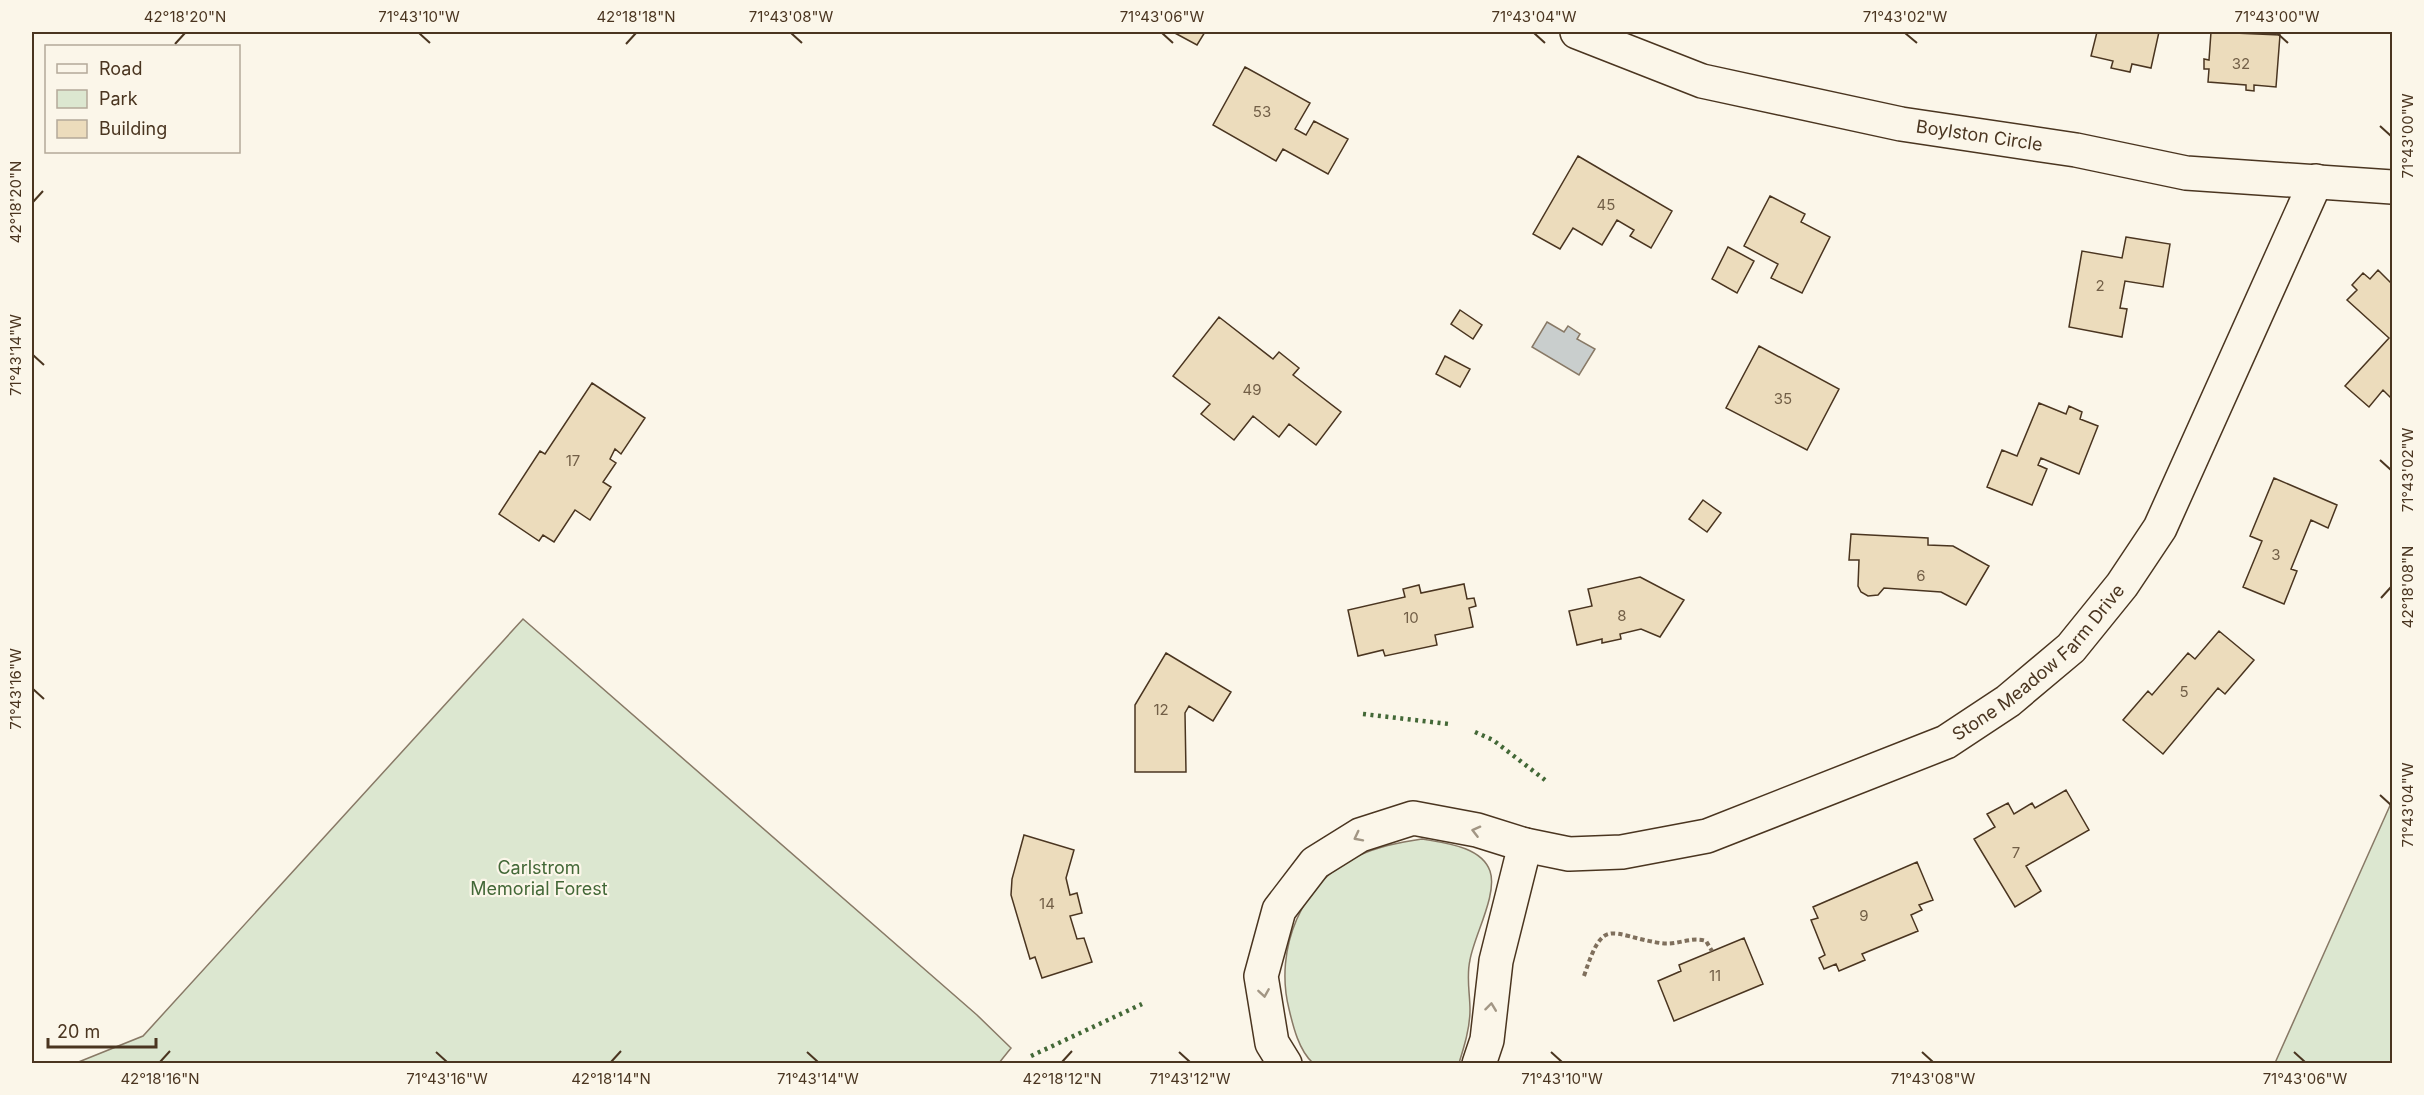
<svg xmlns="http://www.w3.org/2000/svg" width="2424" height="1095" font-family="Inter,sans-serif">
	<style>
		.green { fill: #dce7d0; stroke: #887966; stroke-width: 1.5 }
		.water { fill: #c9cecd; stroke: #887966; stroke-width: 1.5 }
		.building { fill: #ecdcbc; stroke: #4a3520; stroke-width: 1.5 }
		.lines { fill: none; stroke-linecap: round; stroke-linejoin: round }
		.minor-casing { stroke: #4a3520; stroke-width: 36 }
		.path { stroke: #7f6f5c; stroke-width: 4; stroke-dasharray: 4.5 3; stroke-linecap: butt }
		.minor { stroke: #fbf6e9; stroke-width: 33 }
		.hedge { stroke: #436837; stroke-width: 4.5; stroke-dasharray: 3 4.5; stroke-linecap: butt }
		.oneway { stroke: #a29684 }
		.ticks { fill: none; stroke: #4a3520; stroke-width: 2 }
		.labels { text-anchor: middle; stroke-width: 4.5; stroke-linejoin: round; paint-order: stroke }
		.number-label { font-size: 15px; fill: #725f47 }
		.street-label { font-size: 18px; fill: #4a3520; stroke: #fbf6e9 }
		.park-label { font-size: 18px; fill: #436837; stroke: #fbf6e9 }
		.neatline { fill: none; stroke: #4a3520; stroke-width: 2 }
		.ticks-label { font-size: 15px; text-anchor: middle; fill: #4a3520 }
	</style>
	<rect width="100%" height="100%" fill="#fbf6e9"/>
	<path class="green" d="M 523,619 L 977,1015 L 1011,1048 L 999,1063 L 76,1063 L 143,1036 Z
		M 2392,801 L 2392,1063 L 2275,1063 Z
		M 1422,839 C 1444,843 1481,846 1490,871 C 1498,894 1474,936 1470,960 C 1466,977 1470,993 1470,1010 C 1470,1028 1464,1047 1459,1063 L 1313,1063 C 1299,1051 1293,1026 1289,1009 C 1274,950 1301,880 1360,855 C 1380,846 1400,842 1422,839 Z"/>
	<path class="water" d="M 1547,322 L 1564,332 L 1568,326 L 1580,334 L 1577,339 L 1595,349 L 1579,375 L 1532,347 Z"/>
	<path class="building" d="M 1173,32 L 1205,32 L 1197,45 Z
		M 2097,32 L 2159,32 L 2151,68 L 2132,64 L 2130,72 L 2111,68 L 2113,61 L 2091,56 Z
		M 2211,32 L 2280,35 L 2276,87 L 2254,85 L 2254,91 L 2246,90 L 2246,85 L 2208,82 L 2209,69 L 2204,69 L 2204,59 L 2209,60 Z
		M 1245,67 L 1310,103 L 1295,129 L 1306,135 L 1314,121 L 1348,139 L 1328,174 L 1283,149 L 1276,161 L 1213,125 Z
		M 1578,156 L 1672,211 L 1651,248 L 1630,236 L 1634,230 L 1617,220 L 1602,245 L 1573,228 L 1560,249 L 1533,234 Z
		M 1770,196 L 1805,214 L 1801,222 L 1830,237 L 1802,293 L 1771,278 L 1778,264 L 1744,246 Z
		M 2126,237 L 2170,244 L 2163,287 L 2125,281 L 2120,308 L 2127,309 L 2122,337 L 2069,327 L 2082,251 L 2122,258 Z
		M 1728,247 L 1754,261 L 1737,293 L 1712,279 Z
		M 2378,270 L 2392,284 L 2392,399 L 2383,390 L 2369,407 L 2345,386 L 2389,338 L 2347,300 L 2357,290 L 2352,285 L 2363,273 L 2370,279 Z
		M 1460,310 L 1482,325 L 1473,339 L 1451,324 Z
		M 1219,317 L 1273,359 L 1279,352 L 1299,368 L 1293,375 L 1341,412 L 1316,445 L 1289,424 L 1279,437 L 1253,416 L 1234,440 L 1201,414 L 1210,404 L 1173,376 Z
		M 1759,346 L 1839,389 L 1807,450 L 1726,408 Z
		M 1445,356 L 1470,369 L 1460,387 L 1436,374 Z
		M 592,383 L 645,418 L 621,454 L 615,449 L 610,459 L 616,463 L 603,482 L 611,487 L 590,520 L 575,510 L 554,542 L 543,535 L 539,541 L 499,514 L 540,451 L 545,454 Z
		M 2039,403 L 2066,414 L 2069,406 L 2082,412 L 2080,419 L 2098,426 L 2079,474 L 2041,458 L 2038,465 L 2047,469 L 2032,505 L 1987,487 L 2002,450 L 2017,456 Z
		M 2274,478 L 2337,505 L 2328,528 L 2311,520 L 2291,569 L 2297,571 L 2284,604 L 2243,587 L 2262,541 L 2250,536 Z
		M 1703,500 L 1721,513 L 1707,532 L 1689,519 Z
		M 1851,534 L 1928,538 L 1928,545 L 1953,546 L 1989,566 L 1966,605 L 1941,592 L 1884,588 L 1878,595 L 1868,596 L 1861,592 L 1858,586 L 1859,560 L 1849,560 Z
		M 1640,577 L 1684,600 L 1660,637 L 1641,629 L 1620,634 L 1621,639 L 1602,643 L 1602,639 L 1577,645 L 1569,611 L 1592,606 L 1588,589 Z
		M 1464,584 L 1467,599 L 1474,598 L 1476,606 L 1469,608 L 1473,627 L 1435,635 L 1437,645 L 1385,656 L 1383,650 L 1358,656 L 1348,610 L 1405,597 L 1403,589 L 1419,585 L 1421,593 Z
		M 2219,631 L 2254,660 L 2225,694 L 2218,688 L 2163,754 L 2123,720 L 2148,691 L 2152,695 L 2188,653 L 2195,659 Z
		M 1166,653 L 1231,692 L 1213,721 L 1189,706 L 1185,713 L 1186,772 L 1135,772 L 1135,705 Z
		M 2066,790 L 2089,830 L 2026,866 L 2041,891 L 2015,907 L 1974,839 L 1995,827 L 1987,814 L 2008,803 L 2014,814 L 2032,803 L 2035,808 Z
		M 1024,835 L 1074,850 L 1066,878 L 1070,895 L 1077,893 L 1082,913 L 1070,916 L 1077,939 L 1084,938 L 1092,962 L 1042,978 L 1035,957 L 1030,959 L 1011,895 L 1012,879 Z
		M 1917,862 L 1933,900 L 1919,905 L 1922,910 L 1911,915 L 1918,931 L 1862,954 L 1865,960 L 1839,971 L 1836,964 L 1824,969 L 1819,958 L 1825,955 L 1811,920 L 1818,918 L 1813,907 Z
		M 1744,938 L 1763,984 L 1674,1021 L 1658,981 L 1681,971 L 1679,965 Z"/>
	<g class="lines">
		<g class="minor-casing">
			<g id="minor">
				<path id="s1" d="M 1577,32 L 1702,81 L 1901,124 L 2076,150 L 2186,173 L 2392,187"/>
				<path id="s2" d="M 1525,845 L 1569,854 L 1622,852 L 1707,836 L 1946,742 L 2008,701 L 2071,648 L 2122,585 L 2160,528 L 2316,181"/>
				<path d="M 1285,1064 L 1272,1043 L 1261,976 L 1279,910 L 1315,863 L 1360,835 L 1413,818 L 1477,830 L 1525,845 L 1496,961 L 1487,1040 L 1479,1064"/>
			</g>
		</g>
		<path class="path" d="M 1584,976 C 1604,915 1609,935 1660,943 C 1676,946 1691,936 1706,941 L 1712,951"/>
		<use href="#minor" class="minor"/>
		<path class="hedge" d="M 1363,714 L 1449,724
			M 1475,732 L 1493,740 L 1545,780
			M 1031,1056 L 1142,1004"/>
	</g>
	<defs><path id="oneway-chevron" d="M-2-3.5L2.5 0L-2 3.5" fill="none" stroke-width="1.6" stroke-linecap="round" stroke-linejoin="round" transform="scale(1.5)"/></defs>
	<g class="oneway">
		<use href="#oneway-chevron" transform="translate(1476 831) rotate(-166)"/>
		<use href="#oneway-chevron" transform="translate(1358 837) rotate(153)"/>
		<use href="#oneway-chevron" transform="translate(1264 993) rotate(81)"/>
		<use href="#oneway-chevron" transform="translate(1491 1007) rotate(-83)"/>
	</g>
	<path class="ticks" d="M 419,33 L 430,43M 791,33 L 802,43M 1162,33 L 1173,43M 1534,33 L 1545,43M 1905,33 L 1917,43M 2277,33 L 2288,43M 175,44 L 185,33M 626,44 L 636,33M 2380,126 L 2391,136M 33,202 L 43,191M 33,355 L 44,365M 2380,460 L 2391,470M 2381,598 L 2391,587M 33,689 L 44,699M 2380,795 L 2391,805M 436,1052 L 447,1062M 807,1052 L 818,1062M 1179,1052 L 1190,1062M 1551,1052 L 1562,1062M 1922,1052 L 1933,1062M 2294,1052 L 2305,1062M 160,1062 L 170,1051M 611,1062 L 621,1051M 1062,1062 L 1072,1051"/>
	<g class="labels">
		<g class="number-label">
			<text x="2241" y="69">32</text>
			<text x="1262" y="117">53</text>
			<text x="1606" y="210">45</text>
			<text x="2100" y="291">2</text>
			<text x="1252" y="395">49</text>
			<text x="1783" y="404">35</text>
			<text x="573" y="466">17</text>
			<text x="2276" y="560">3</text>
			<text x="1921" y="581">6</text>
			<text x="1622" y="621">8</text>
			<text x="1411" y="623">10</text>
			<text x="2184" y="697">5</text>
			<text x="1161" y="715">12</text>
			<text x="2016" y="858">7</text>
			<text x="1047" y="909">14</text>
			<text x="1864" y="921">9</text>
			<text x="1715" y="981">11</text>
		</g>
		<g class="street-label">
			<text dy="6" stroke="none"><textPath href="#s1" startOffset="417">Boylston Circle</textPath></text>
			<text dy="6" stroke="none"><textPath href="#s2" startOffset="564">Stone Meadow Farm Drive</textPath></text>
		</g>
		<g class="park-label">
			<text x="539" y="874">Carlstrom<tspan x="539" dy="21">Memorial Forest</tspan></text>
		</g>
	</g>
	<rect width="2424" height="1095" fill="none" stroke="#fbf6e9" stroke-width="66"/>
	<rect x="45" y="45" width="195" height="108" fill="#fbf6e9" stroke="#b4a999" stroke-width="1.5"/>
	<rect x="57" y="64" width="30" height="9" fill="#fbf6e9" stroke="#b4a999" stroke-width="1.5"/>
	<text x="99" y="75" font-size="18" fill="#4a3520">Road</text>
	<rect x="57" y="90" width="30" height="18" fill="#dce7d0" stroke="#b4a999" stroke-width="1.5"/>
	<text x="99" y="105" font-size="18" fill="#4a3520">Park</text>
	<rect x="57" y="120" width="30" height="18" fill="#ecdcbc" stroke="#b4a999" stroke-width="1.5"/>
	<text x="99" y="135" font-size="18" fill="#4a3520">Building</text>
	<path d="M48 1038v9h108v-9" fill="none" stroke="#4a3520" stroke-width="3"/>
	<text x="57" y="1038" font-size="18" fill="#4a3520" stroke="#fbf6e9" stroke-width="4.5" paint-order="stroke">20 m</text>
	<rect x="33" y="33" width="2358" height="1029" class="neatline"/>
	<g class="ticks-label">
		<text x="185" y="22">42°18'20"N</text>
		<text x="419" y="22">71°43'10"W</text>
		<text x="636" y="22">42°18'18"N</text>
		<text x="791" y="22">71°43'08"W</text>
		<text x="1162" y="22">71°43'06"W</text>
		<text x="1534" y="22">71°43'04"W</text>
		<text x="1905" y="22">71°43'02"W</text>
		<text x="2277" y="22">71°43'00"W</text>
		<text transform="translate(2408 136) rotate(-90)" y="5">71°43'00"W</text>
		<text transform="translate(16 202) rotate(-90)" y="5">42°18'20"N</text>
		<text transform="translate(16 355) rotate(-90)" y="5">71°43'14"W</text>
		<text transform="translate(2408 470) rotate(-90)" y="5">71°43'02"W</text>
		<text transform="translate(2408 587) rotate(-90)" y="5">42°18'08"N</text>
		<text transform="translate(16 689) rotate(-90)" y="5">71°43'16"W</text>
		<text transform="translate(2408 805) rotate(-90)" y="5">71°43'04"W</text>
		<text x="160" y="1084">42°18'16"N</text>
		<text x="447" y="1084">71°43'16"W</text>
		<text x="611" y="1084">42°18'14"N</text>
		<text x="818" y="1084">71°43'14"W</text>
		<text x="1062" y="1084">42°18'12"N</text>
		<text x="1190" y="1084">71°43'12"W</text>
		<text x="1562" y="1084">71°43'10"W</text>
		<text x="1933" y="1084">71°43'08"W</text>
		<text x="2305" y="1084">71°43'06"W</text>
	</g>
</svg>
